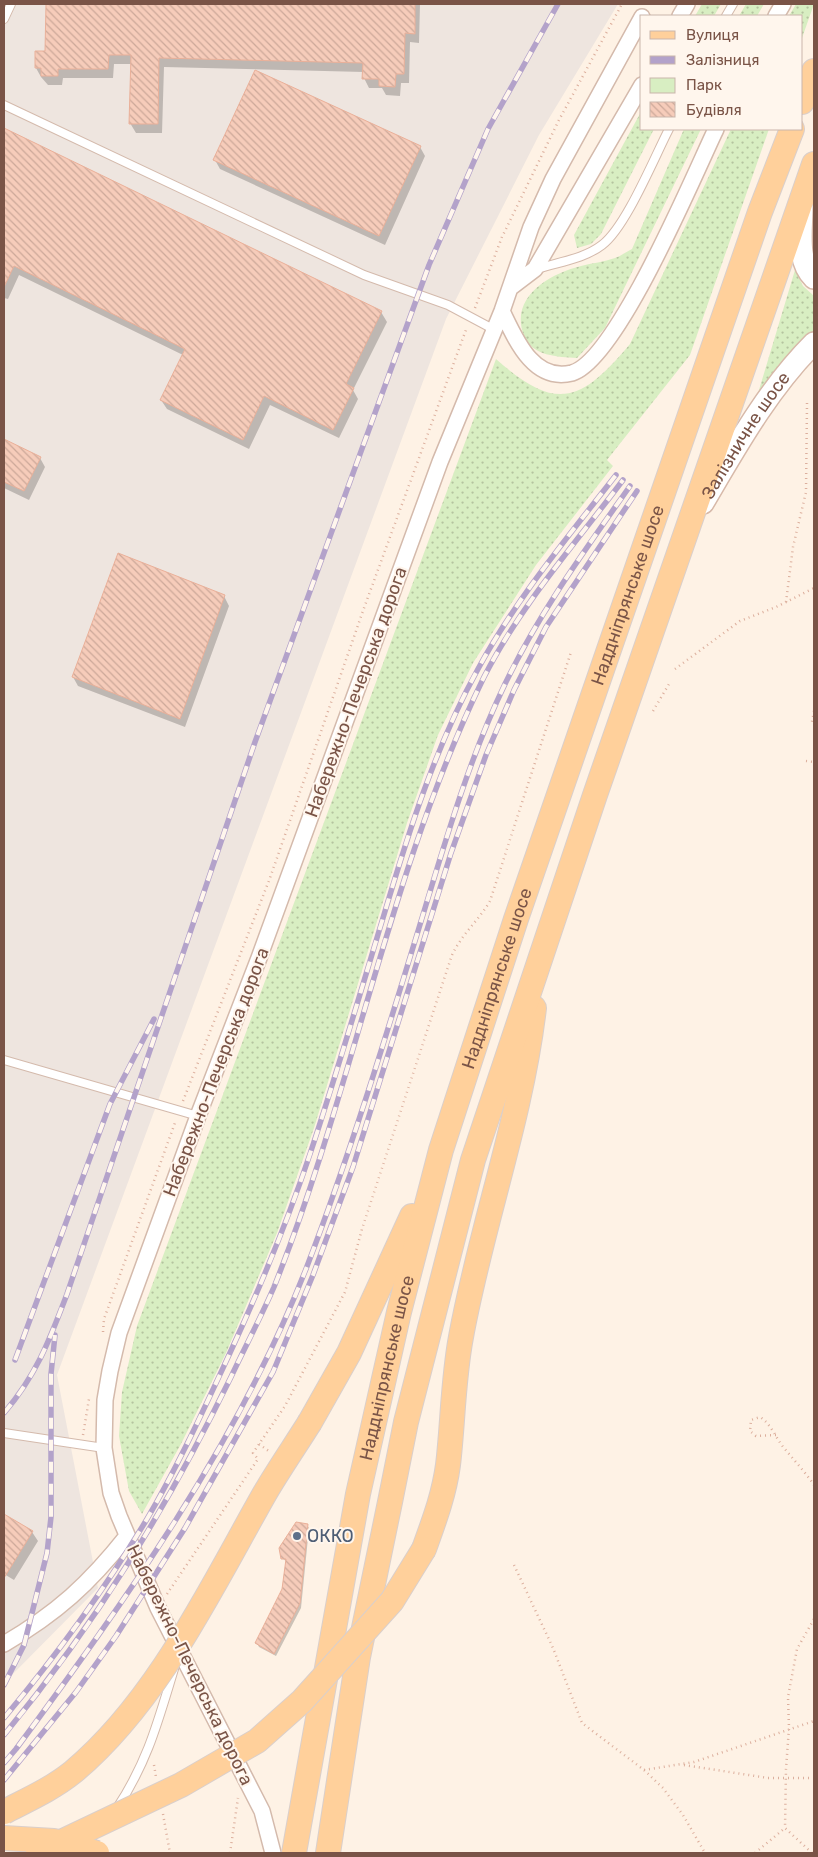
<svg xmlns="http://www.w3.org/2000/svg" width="818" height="1857" font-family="Rubik,sans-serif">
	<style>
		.industrial { fill: #eee5df }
		.green { fill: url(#green-dots) }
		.shadow { fill: #0003 }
		.building { fill: url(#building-back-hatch); stroke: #eab099 }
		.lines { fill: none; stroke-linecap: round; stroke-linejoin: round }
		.lane-casing { stroke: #d4baac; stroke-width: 10 }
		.street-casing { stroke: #d4baac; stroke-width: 18 }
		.secondary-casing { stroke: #d7b9a9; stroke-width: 24 }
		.primary-casing { stroke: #dacfcb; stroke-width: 26 }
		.path { stroke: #dcaf9d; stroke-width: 2.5; stroke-dasharray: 1 4; stroke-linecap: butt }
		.lane { stroke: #fff; stroke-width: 8 }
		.street { stroke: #fff; stroke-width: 15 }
		.secondary { stroke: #fff; stroke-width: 21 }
		.primary { stroke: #ffd09b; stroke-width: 24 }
		.rail-casing { stroke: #b3a2ca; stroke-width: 5.5 }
		.rail { stroke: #fff6ed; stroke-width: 4; stroke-dasharray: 11; stroke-linecap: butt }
		.primary-bridge-casing { stroke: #dacfcb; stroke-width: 26; stroke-linecap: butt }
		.primary-bridge { stroke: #ffd09b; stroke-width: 24 }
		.service-dot { fill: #5c6f8a; stroke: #fff6ed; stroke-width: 2 }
		.labels { text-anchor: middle; stroke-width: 4; stroke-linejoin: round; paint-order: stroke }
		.street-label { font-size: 18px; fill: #7a5447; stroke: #fff6ed }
		.service-label { font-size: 18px; fill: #4e5e75; stroke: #fff6ed; text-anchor: start }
	</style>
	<defs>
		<pattern id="green-dots" width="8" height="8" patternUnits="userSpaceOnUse" patternTransform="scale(1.25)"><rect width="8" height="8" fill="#d8eec2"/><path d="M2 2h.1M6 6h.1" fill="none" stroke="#b4c39f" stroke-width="1.8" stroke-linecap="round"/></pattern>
		<pattern id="building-back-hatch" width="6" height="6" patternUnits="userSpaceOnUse" patternTransform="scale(1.25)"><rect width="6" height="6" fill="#f6ccba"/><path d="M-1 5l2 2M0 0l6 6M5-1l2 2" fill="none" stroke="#cca899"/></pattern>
	</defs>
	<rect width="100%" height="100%" fill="#fef2e5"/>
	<path class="industrial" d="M 4,4 L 618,4 L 539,135 L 446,319 L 57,1375 L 98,1588 L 4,1683 Z"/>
	<path class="green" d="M 702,4 L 721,4 L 714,16 L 695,16 Z
		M 746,4 L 764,4 L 757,16 L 739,16 Z
		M 796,4 L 814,4 L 802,38 L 802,16 L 789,16 Z
		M 642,110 L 642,129 L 654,129 L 601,234 L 591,244 L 577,248 L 574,235 Z
		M 684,129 L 701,129 L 605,328 L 577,358 C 558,357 532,356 524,336 C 509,297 549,274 581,266 C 592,263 604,262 615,258 C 621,256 626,252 632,249 Z
		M 731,129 L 769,129 L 690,355 L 607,460 L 613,466 L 536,565 L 473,663 L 438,735 L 407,823 L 314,1128 L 277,1233 L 226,1353 L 181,1444 L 142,1514 L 129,1491 L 119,1436 L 122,1392 L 137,1326 L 496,359 C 557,413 581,402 630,344 Z
		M 795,270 L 803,286 L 814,296 L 814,332 L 786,361 L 756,400 Z"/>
	<path class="shadow" d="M 47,4 L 420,4 L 419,43 L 410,42 L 409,83 L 401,83 L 400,96 L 386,95 L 382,88 L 369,88 L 364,78 L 364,72 L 164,67 L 162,133 L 136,133 L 130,123 L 132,64 L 114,64 L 113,78 L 63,78 L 62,85 L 48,85 L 41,77 L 36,68 L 46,52 Z
		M 4,129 L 381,312 L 387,322 L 353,390 L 358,399 L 339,438 L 270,405 L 249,449 L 167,409 L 161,400 L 183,355 L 19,275 L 8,299 L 4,298 Z
		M 420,147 L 425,156 L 385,245 L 220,169 L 215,160 Z
		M 4,440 L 40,458 L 45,467 L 29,500 L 4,488 Z
		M 224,596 L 229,606 L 185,727 L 78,686 L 73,677 Z
		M 4,1516 L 32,1532 L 38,1541 L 14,1580 L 4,1574 Z
		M 307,1525 L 309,1528 L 301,1608 L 276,1656 L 259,1647 L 257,1643 L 283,1589 L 287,1562 L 282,1558 Z"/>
	<path class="building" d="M 46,4 L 415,4 L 415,34 L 405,33 L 404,74 L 396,74 L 395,87 L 379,86 L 379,79 L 362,79 L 363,63 L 159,58 L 158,124 L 129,124 L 131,55 L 109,55 L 108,69 L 58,69 L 58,76 L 41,76 L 41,68 L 35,68 L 35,51 L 45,51 Z
		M 255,70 L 421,146 L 379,236 L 213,160 Z
		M 4,128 L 382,311 L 346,384 L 354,388 L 333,430 L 264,396 L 243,440 L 160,400 L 185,349 L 14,266 L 4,287 Z
		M 4,439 L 41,457 L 24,491 L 4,482 Z
		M 118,553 L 225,595 L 180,719 L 72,677 Z
		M 4,1514 L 33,1531 L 4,1578 Z
		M 296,1522 L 308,1524 L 300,1603 L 274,1654 L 255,1643 L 282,1589 L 286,1559 L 281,1559 L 279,1548 Z"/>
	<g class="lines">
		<g class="lane-casing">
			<path id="lane" d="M 726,16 L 733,4
				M 4,19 L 11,4
				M 4,105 L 364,275 L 448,305 L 493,329
				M 537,269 C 558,262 584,259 602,245 C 626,227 654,158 669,129
				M 4,1060 L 198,1116
				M 4,1433 L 104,1448
				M 117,1808 C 148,1761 158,1721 174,1669"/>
		</g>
		<g class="street-casing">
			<path id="street" d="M 680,16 L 687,4
				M 776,16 L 783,4
				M 510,288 L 535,269 L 642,85
				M 502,311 C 515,338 533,383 572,373 C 617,360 694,175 716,129
				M 4,1644 C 57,1613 89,1584 127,1536
				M 273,1853 L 262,1811 L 158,1608 L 119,1516 L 111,1493 L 104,1448 L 105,1400 L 110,1371 L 119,1333 L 198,1116 L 259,958 L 440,462 L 502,311 L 531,227 L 553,179 L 642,17"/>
		</g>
		<g class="secondary-casing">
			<g id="secondary">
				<path d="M 802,207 C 802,230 796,261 814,278"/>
				<path id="s1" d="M 703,503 C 736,447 768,389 814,343"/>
			</g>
		</g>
		<g class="primary-casing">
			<g id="primary">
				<path d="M 802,102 L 814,71"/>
				<path d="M 310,1422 L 349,1353 L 412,1216"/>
				<path d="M 424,1549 C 434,1521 444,1495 448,1465 C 453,1423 453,1379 461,1337 C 481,1226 521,1120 534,1008"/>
				<path id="s2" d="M 294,1853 L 358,1494 L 399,1312 L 441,1150 L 516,919 L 760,212 L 792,129"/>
				<path d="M 328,1853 L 358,1657 L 390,1502 L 406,1422 L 473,1160 L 595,795 L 814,164"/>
			</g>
		</g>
		<path class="path" d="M 475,308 L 502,237 L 559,120 L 622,4
			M 786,602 L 793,547 L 806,492 L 807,403
			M 675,669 L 740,621 L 776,607 L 814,588
			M 653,711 L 669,684
			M 814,711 L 812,722 L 814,724
			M 806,761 L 814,762
			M 183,1101 L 270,878 L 364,608 L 467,327
			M 103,1332 L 104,1319 L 176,1120
			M 83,1435 L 89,1399
			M 776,1435 L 756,1436 L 750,1431 L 751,1420 L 760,1417 C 772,1425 775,1437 784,1448 C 794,1460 805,1472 814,1485
			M 259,1444 L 270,1452
			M 514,1565 L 553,1648 L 582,1723 L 644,1770 L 663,1788 L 683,1815 L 705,1853
			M 167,1594 L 258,1459 L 253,1453 L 285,1406 L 345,1292 L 362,1229 L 452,955 C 462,934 479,920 490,901 L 571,652
			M 154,1765 L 156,1777
			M 684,1765 L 768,1778 L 814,1778
			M 644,1770 L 694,1762 L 814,1721
			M 163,1814 L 170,1853
			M 230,1853 L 238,1798
			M 755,1853 L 785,1828
			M 812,1853 L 785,1828 L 786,1769 L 789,1728 L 788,1697 L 797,1649 L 814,1619"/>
		<use href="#lane" class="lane"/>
		<use href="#street" class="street"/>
		<use href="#secondary" class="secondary"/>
		<use href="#primary" class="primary"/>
		<g class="rail-casing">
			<path id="rail" d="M 15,1360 L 110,1104 L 154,1019
				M 4,1413 C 37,1374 49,1341 67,1294 L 255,742 L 429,265 L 488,129 L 558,4
				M 4,1685 L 24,1645 L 47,1553 L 51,1517 L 51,1374 L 55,1335
				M 4,1718 C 56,1656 105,1589 147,1519 C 178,1466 203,1411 229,1355 C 259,1290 287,1223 310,1154 C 336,1076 359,997 383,918 C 408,834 435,747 478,669 C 516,599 567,538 616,475
				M 4,1735 C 97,1622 167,1508 231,1377 C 245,1347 261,1317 274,1287 C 354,1087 389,871 484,677 C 520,606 575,544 623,480
				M 4,1763 L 16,1749 C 127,1598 237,1445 306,1269 C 350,1155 386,1036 422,918 C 446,839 469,759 505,684 C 539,613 585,550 630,486
				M 4,1780 L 76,1692 L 116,1636 L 185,1528 L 273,1372 L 313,1275 L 353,1167 L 451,853 L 486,755 L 514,690 L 546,627 L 637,491"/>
		</g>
		<use href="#rail" class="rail"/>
		<g class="primary-bridge-casing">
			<path id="primary-bridge" d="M 4,1812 C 27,1800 52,1789 73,1772 C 158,1701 211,1588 265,1493 C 279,1469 295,1446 310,1422
				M 4,1838 L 54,1841 L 97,1853
				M 38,1853 L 181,1785 L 257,1741 L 302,1701 L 392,1601 L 424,1549"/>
		</g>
		<use href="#primary-bridge" class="primary-bridge"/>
	</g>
	<circle class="service-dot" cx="297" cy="1536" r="5"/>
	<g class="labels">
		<g class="street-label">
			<text dy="6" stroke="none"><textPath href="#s1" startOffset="80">Залізничне шосе</textPath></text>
			<text dy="6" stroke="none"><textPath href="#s2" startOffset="1304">Наддніпрянське шосе</textPath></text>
			<text transform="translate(356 692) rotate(-70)" y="6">Набережно-Печерська дорога</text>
			<text dy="6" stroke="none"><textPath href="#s2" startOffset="899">Наддніпрянське шосе</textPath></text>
			<text transform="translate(216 1072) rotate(-69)" y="6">Набережно-Печерська дорога</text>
			<text dy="6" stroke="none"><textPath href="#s2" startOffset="494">Наддніпрянське шосе</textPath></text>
			<text transform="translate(190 1665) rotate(64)" y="6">Набережно-Печерська дорога</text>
		</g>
		<g class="service-label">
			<text x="307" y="1542">ОККО</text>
		</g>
	</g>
	<rect width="818" height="1857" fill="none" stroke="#7a5447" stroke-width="10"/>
	<rect x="640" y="15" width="162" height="115" fill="#fff6ed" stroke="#cab5ab"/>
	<rect x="650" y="31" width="25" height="8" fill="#ffd09b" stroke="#cab5ab"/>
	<text x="686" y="40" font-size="15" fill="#7a5447">Вулиця</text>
	<rect x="650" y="56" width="25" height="8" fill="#b3a2ca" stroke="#cab5ab"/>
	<text x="686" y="65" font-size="15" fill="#7a5447">Залізниця</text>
	<rect x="650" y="78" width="25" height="15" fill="#d8eec2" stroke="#cab5ab"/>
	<text x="686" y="90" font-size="15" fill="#7a5447">Парк</text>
	<rect x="650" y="102" width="25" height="15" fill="url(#building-back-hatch)" stroke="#cab5ab"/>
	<text x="686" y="115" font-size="15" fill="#7a5447">Будівля</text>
</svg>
